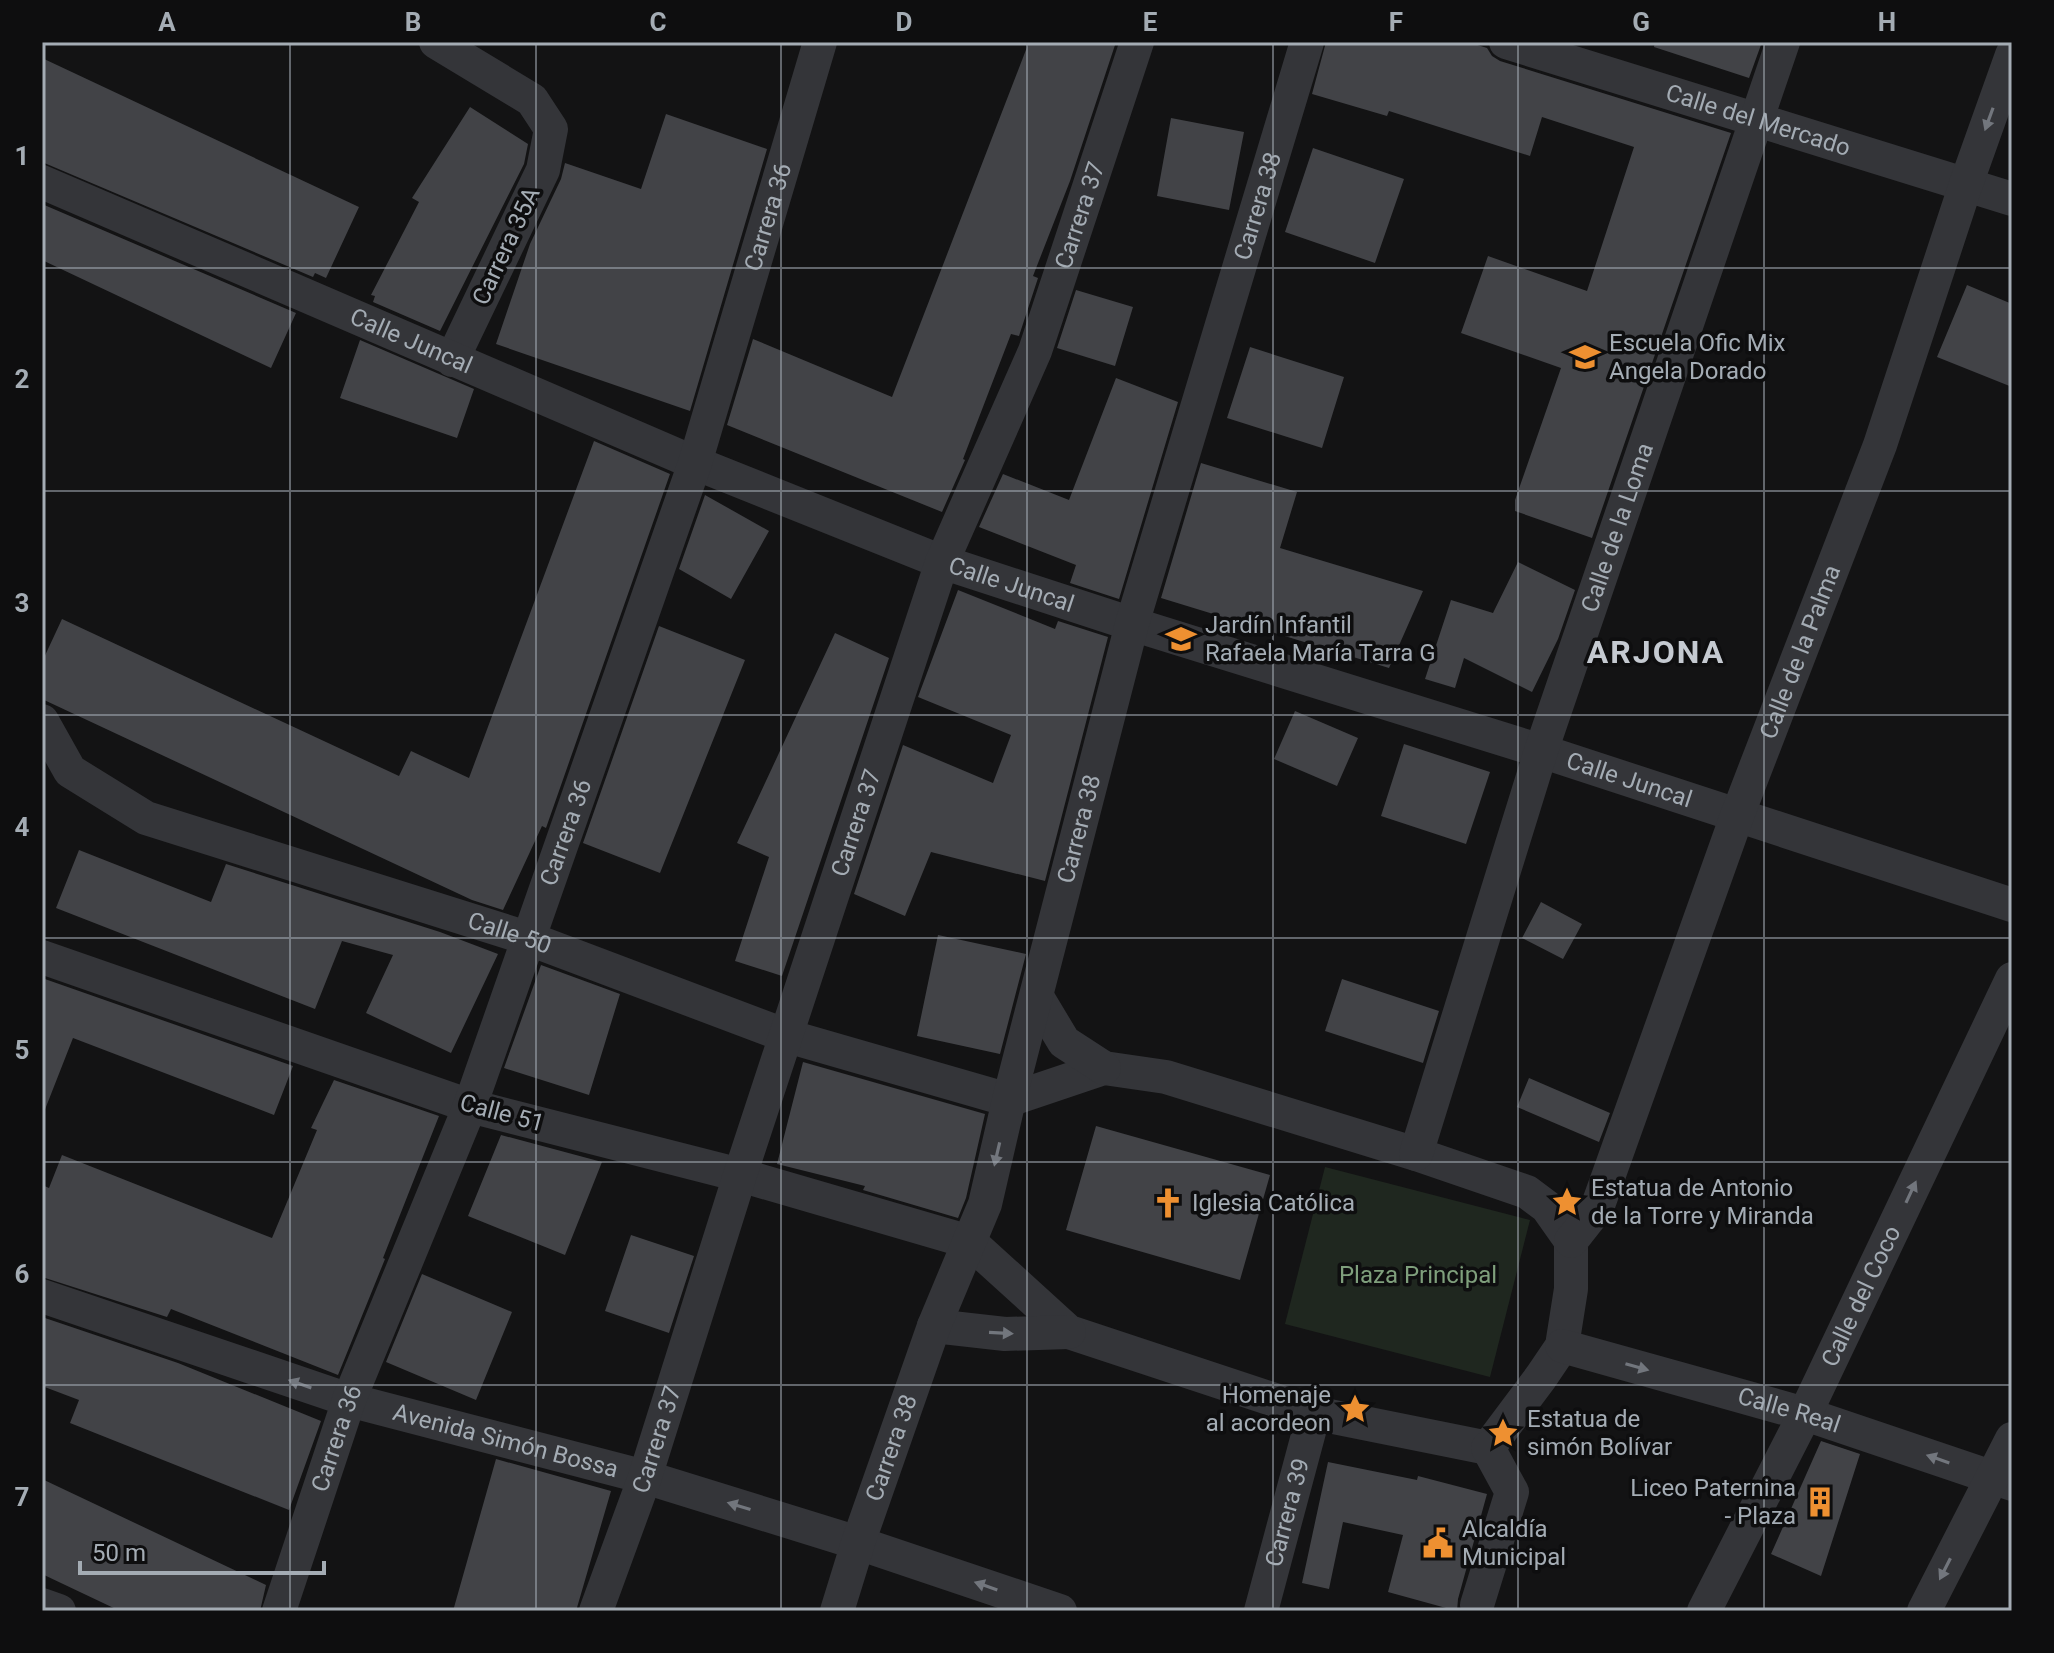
<svg xmlns="http://www.w3.org/2000/svg" width="2054" height="1653" font-family="Roboto,sans-serif">
	<style>
		.green { fill: #1f271f }
		.building { fill: #424347 }
		.lines { fill: none; stroke-linecap: round; stroke-linejoin: round }
		.street { stroke: #343539; stroke-width: 34 }
		.oneway { fill: #72767d }
		.grid { fill: none; stroke: #a4acb4; stroke-width: 2; stroke-opacity: 0.55 }
		.labels { text-anchor: middle; stroke-width: 7; stroke-linejoin: round; paint-order: stroke }
		.street-label { font-size: 24px; fill: #a4acb4; stroke: #0e0e0f }
		.poi-label { font-size: 24px; fill: #a4acb4; stroke: #0e0e0f; text-anchor: start }
		.park-label { font-size: 24px; fill: #7f9f7c; stroke: #0e0e0f }
		.district-label { font-size: 32px; font-weight: bold; letter-spacing: 2px; fill: #c5cad1; stroke: #0e0e0f }
		.neatline { fill: none; stroke: #a4acb4; stroke-width: 3 }
		.grid-label { font-size: 26px; text-anchor: middle; font-weight: bold; fill: #a4acb4 }
	</style>
	<rect width="100%" height="100%" fill="#131314"/>
	<path class="green" d="M 1325,1167 L 1530,1220 L 1490,1377 L 1285,1324 Z"/>
	<path class="building" d="M 1029,42 L 1116,42 L 1070,181 L 1033,276 L 1038,278 L 1019,336 L 1011,334 L 963,459 L 965,460 L 942,512 L 727,425 L 753,339 L 892,397 Z
		M 1326,42 L 1468,42 L 1487,48 L 1492,56 L 1500,61 L 1731,133 L 1592,538 L 1515,511 L 1515,500 L 1561,368 L 1461,333 L 1488,256 L 1587,291 L 1634,147 L 1542,117 L 1530,156 L 1389,111 L 1387,116 L 1312,94 Z
		M 1655,42 L 1762,42 L 1749,78 L 1654,47 Z
		M 42,58 L 359,207 L 326,278 L 315,273 L 313,277 L 42,162 Z
		M 470,107 L 528,144 L 524,164 L 440,331 L 373,302 L 375,296 L 371,295 L 419,202 L 412,198 Z
		M 666,114 L 767,149 L 690,411 L 496,344 L 530,244 L 561,179 L 565,163 L 641,189 Z
		M 1171,118 L 1244,132 L 1229,210 L 1157,196 Z
		M 1313,148 L 1404,179 L 1375,263 L 1285,232 Z
		M 42,204 L 296,313 L 271,368 L 42,260 Z
		M 1967,285 L 2012,304 L 2012,387 L 1937,357 Z
		M 1076,290 L 1133,307 L 1115,366 L 1057,348 Z
		M 360,340 L 474,389 L 457,438 L 340,398 Z
		M 1250,347 L 1344,377 L 1322,448 L 1227,418 Z
		M 1116,378 L 1178,402 L 1119,599 L 1070,583 L 1076,565 L 979,527 L 1003,474 L 1069,500 Z
		M 594,441 L 670,474 L 546,828 L 542,826 L 503,910 L 472,900 L 42,699 L 42,662 L 62,619 L 399,776 L 411,751 L 469,778 Z
		M 1201,463 L 1297,492 L 1280,548 L 1423,591 L 1389,668 L 1161,598 Z
		M 705,495 L 769,531 L 731,599 L 679,569 Z
		M 1518,562 L 1575,590 L 1558,639 L 1532,692 L 1464,658 L 1455,688 L 1425,679 L 1451,600 L 1493,613 Z
		M 958,590 L 1055,629 L 1058,621 L 1108,637 L 1045,881 L 931,852 L 905,916 L 854,894 L 903,745 L 993,783 L 1011,735 L 918,697 Z
		M 659,626 L 745,660 L 660,873 L 583,843 Z
		M 835,633 L 889,658 L 782,976 L 735,961 L 769,857 L 737,843 Z
		M 1295,711 L 1358,738 L 1337,786 L 1274,759 Z
		M 1404,744 L 1490,772 L 1466,844 L 1381,816 Z
		M 79,850 L 211,902 L 226,864 L 440,932 L 498,954 L 451,1053 L 366,1013 L 393,955 L 342,941 L 315,1009 L 56,908 Z
		M 1541,902 L 1582,924 L 1563,959 L 1522,938 Z
		M 938,935 L 1026,954 L 1000,1054 L 917,1036 Z
		M 541,965 L 620,994 L 589,1095 L 504,1068 Z
		M 42,978 L 293,1066 L 274,1115 L 73,1038 L 44,1112 L 42,1112 Z
		M 1342,979 L 1439,1011 L 1423,1063 L 1325,1031 Z
		M 803,1062 L 985,1114 L 966,1198 L 958,1218 L 863,1190 L 865,1186 L 777,1164 Z
		M 1529,1078 L 1610,1113 L 1599,1142 L 1517,1107 Z
		M 334,1080 L 439,1116 L 383,1258 L 385,1259 L 338,1375 L 171,1309 L 167,1317 L 42,1277 L 42,1185 L 49,1188 L 62,1155 L 272,1238 L 317,1130 L 311,1128 Z
		M 1096,1126 L 1270,1175 L 1240,1280 L 1066,1230 Z
		M 501,1135 L 602,1162 L 565,1255 L 468,1216 Z
		M 631,1235 L 694,1256 L 669,1333 L 605,1311 Z
		M 422,1274 L 512,1312 L 476,1400 L 386,1362 Z
		M 42,1317 L 178,1363 L 321,1421 L 289,1510 L 70,1423 L 79,1400 L 42,1386 Z
		M 1821,1441 L 1860,1454 L 1821,1576 L 1771,1554 Z
		M 496,1459 L 611,1491 L 576,1611 L 453,1611 Z
		M 1328,1462 L 1417,1480 L 1418,1476 L 1487,1494 L 1458,1599 L 1457,1611 L 1388,1592 L 1403,1535 L 1343,1522 L 1329,1589 L 1302,1583 Z
		M 42,1479 L 266,1585 L 260,1611 L 120,1611 L 42,1574 Z"/>
	<g class="lines">
		<g class="street">
			<path d="M 436,42 L 532,100 L 551,129 L 543,170 L 452,360"/>
			<path id="s1" d="M 1506,42 L 2012,199"/>
			<path id="s2" d="M 42,182 L 695,463 L 942,562 L 1132,624 L 1541,751 L 2012,905"/>
			<path id="s3" d="M 42,721 L 70,771 L 146,818 L 527,938 L 787,1036 L 1009,1100 L 1104,1068 L 1166,1077 L 1416,1154 L 1527,1192 L 1547,1207 L 1571,1241 L 1571,1289 L 1562,1346 L 1541,1377 L 1488,1448 L 1314,1413 L 1069,1332 L 970,1242 L 740,1175 L 470,1106 L 42,957"/>
			<path d="M 1037,997 L 1064,1042 L 1104,1068"/>
			<path id="s4" d="M 1416,1154 L 1541,751 L 1783,42"/>
			<path id="s5" d="M 1571,1241 L 1597,1208 L 1737,816 L 1880,445 L 1966,184 L 2012,55"/>
			<path id="s6" d="M 42,1296 L 349,1400 L 645,1477 L 858,1543 L 1060,1611"/>
			<path d="M 934,1326 L 1005,1334 L 1069,1332"/>
			<path id="s7" d="M 1562,1346 L 1805,1414 L 2012,1484"/>
			<path d="M 42,1605 L 59,1611"/>
			<path d="M 1477,1605 L 1512,1492 L 1488,1448"/>
			<path id="s8" d="M 279,1611 L 349,1400 L 470,1106 L 695,463 L 820,42"/>
			<path id="s9" d="M 596,1611 L 645,1477 L 740,1175 L 942,562 L 1035,351 L 1137,42"/>
			<path id="s10" d="M 837,1611 L 858,1543 L 934,1326 L 985,1204 L 1009,1100 L 1132,624 L 1307,42"/>
			<path id="s11" d="M 1261,1611 L 1314,1413"/>
			<path id="s12" d="M 1704,1611 L 1805,1414 L 2012,979"/>
			<path d="M 1924,1611 L 2012,1439"/>
		</g>
	</g>
	<defs><path id="oneway-solid" d="M-6-.8H1V-3.2L6.5 0L1 3.2V.8H-6Z" transform="scale(2)"/></defs>
	<g class="oneway">
		<use href="#oneway-solid" transform="translate(1989 119) rotate(110)"/>
		<use href="#oneway-solid" transform="translate(997 1154) rotate(103)"/>
		<use href="#oneway-solid" transform="translate(1911 1192) rotate(-65)"/>
		<use href="#oneway-solid" transform="translate(1001 1333) rotate(3)"/>
		<use href="#oneway-solid" transform="translate(1637 1367) rotate(16)"/>
		<use href="#oneway-solid" transform="translate(300 1384) rotate(-161)"/>
		<use href="#oneway-solid" transform="translate(1938 1459) rotate(-161)"/>
		<use href="#oneway-solid" transform="translate(739 1506) rotate(-163)"/>
		<use href="#oneway-solid" transform="translate(1945 1569) rotate(117)"/>
		<use href="#oneway-solid" transform="translate(986 1586) rotate(-161)"/>
	</g>
	<path class="grid" d="M 290,42 L 290,1611M 536,42 L 536,1611M 781,42 L 781,1611M 1027,42 L 1027,1611M 1273,42 L 1273,1611M 1518,42 L 1518,1611M 1764,42 L 1764,1611M 42,268 L 2012,268M 42,491 L 2012,491M 42,715 L 2012,715M 42,938 L 2012,938M 42,1162 L 2012,1162M 42,1385 L 2012,1385"/>
	<defs>
		<g id="school-bare" transform="scale(2.4)"><path d="M0-5L7-2L0 1L-7-2ZM-4 1L0 2.5L4 1V4Q0 6-4 4Z" fill="#ee9031" stroke="#0e0e0f" stroke-width="2.5" paint-order="stroke"/></g>
		<g id="sight-bare" transform="scale(2.4)"><path d="M0-6L1.8-2.2L6-1.7L2.9 1.2L3.7 5.4L0 3.3L-3.7 5.4L-2.9 1.2L-6-1.7L-1.8-2.2Z" fill="#ee9031" stroke="#0e0e0f" stroke-width="2.5" paint-order="stroke"/></g>
		<g id="church-bare" transform="scale(2.4)"><path d="M-1.2-6h2.4v3.5h3.3v2.4h-3.3V6h-2.4V-.1h-3.3v-2.4h3.3Z" fill="#ee9031" stroke="#0e0e0f" stroke-width="2.5" paint-order="stroke"/></g>
		<g id="building-bare" transform="scale(2.4)"><path d="M-4-6H4V6H1V3H-1V6H-4ZM-2.5-4.3h1.7v1.8h-1.7ZM.8-4.3h1.7v1.8H.8ZM-2.5-1h1.7V.8h-1.7ZM.8-1h1.7V.8H.8Z" fill="#ee9031" stroke="#0e0e0f" stroke-width="2.5" paint-order="stroke"/></g>
		<g id="civic-bare" transform="scale(2.4)"><path d="M-.6-6.5H3V-4.5H.6V-3L4-1V1h2V6H-6V1h2V-1L-.6-3ZM-1.2 2.5V6h2.4V2.5Z" fill="#ee9031" stroke="#0e0e0f" stroke-width="2.5" paint-order="stroke"/></g>
	</defs>
	<g fill-rule="evenodd">
		<use href="#school-bare" x="1585" y="357"/>
		<use href="#school-bare" x="1181" y="639"/>
		<use href="#sight-bare" x="1567" y="1202"/>
		<use href="#church-bare" x="1168" y="1203"/>
		<use href="#sight-bare" x="1355" y="1409"/>
		<use href="#sight-bare" x="1503" y="1433"/>
		<use href="#building-bare" x="1820" y="1502"/>
		<use href="#civic-bare" x="1438" y="1543"/>
	</g>
	<g class="labels">
		<g class="street-label">
			<text dy="8" stroke="none"><textPath href="#s1" startOffset="264">Calle del Mercado</textPath></text>
			<text dy="8" stroke="none"><textPath href="#s10" startOffset="1468">Carrera 38</textPath></text>
			<text dy="8" stroke="none"><textPath href="#s9" startOffset="1478">Carrera 37</textPath></text>
			<text dy="8" stroke="none"><textPath href="#s8" startOffset="1478">Carrera 36</textPath></text>
			<text transform="translate(506 246) rotate(-65)" y="8">Carrera 35A</text>
			<text dy="8" stroke="none"><textPath href="#s2" startOffset="402">Calle Juncal</textPath></text>
			<text dy="8" stroke="none"><textPath href="#s4" startOffset="658">Calle de la Loma</textPath></text>
			<text dy="8" stroke="none"><textPath href="#s2" startOffset="1050">Calle Juncal</textPath></text>
			<text dy="8" stroke="none"><textPath href="#s5" startOffset="634">Calle de la Palma</textPath></text>
			<text dy="8" stroke="none"><textPath href="#s2" startOffset="1698">Calle Juncal</textPath></text>
			<text dy="8" stroke="none"><textPath href="#s9" startOffset="830">Carrera 37</textPath></text>
			<text dy="8" stroke="none"><textPath href="#s10" startOffset="820">Carrera 38</textPath></text>
			<text dy="8" stroke="none"><textPath href="#s8" startOffset="830">Carrera 36</textPath></text>
			<text dy="8" stroke="none"><textPath href="#s3" startOffset="528">Calle 50</textPath></text>
			<text transform="translate(502 1113) rotate(15)" y="8">Calle 51</text>
			<text dy="8" stroke="none"><textPath href="#s12" startOffset="352">Calle del Coco</textPath></text>
			<text dy="8" stroke="none"><textPath href="#s7" startOffset="236">Calle Real</textPath></text>
			<text dy="8" stroke="none"><textPath href="#s8" startOffset="182">Carrera 36</textPath></text>
			<text dy="8" stroke="none"><textPath href="#s9" startOffset="182">Carrera 37</textPath></text>
			<text dy="8" stroke="none"><textPath href="#s6" startOffset="486">Avenida Simón Bossa</textPath></text>
			<text dy="8" stroke="none"><textPath href="#s10" startOffset="172">Carrera 38</textPath></text>
			<text dy="8" stroke="none"><textPath href="#s11" startOffset="102">Carrera 39</textPath></text>
		</g>
		<g class="poi-label">
			<text x="1609" y="351">Escuela Ofic Mix<tspan x="1609" dy="28">Angela Dorado</tspan></text>
			<text x="1205" y="633">Jardín Infantil<tspan x="1205" dy="28">Rafaela María Tarra G</tspan></text>
			<text x="1591" y="1196">Estatua de Antonio<tspan x="1591" dy="28">de la Torre y Miranda</tspan></text>
			<text x="1192" y="1211">Iglesia Católica</text>
			<text x="1331" y="1403" text-anchor="end">Homenaje<tspan x="1331" dy="28">al acordeon</tspan></text>
			<text x="1527" y="1427">Estatua de<tspan x="1527" dy="28">simón Bolívar</tspan></text>
			<text x="1796" y="1496" text-anchor="end">Liceo Paternina<tspan x="1796" dy="28">- Plaza</tspan></text>
			<text x="1462" y="1537">Alcaldía<tspan x="1462" dy="28">Municipal</tspan></text>
		</g>
		<g class="park-label">
			<text x="1418" y="1283">Plaza Principal</text>
		</g>
		<g class="district-label">
			<text x="1656" y="663">ARJONA</text>
		</g>
	</g>
	<rect width="2054" height="1653" fill="none" stroke="#0e0e0f" stroke-width="88"/>
	<path d="M80 1561v12h244v-12" fill="none" stroke="#a4acb4" stroke-width="4"/>
	<text x="92" y="1561" font-size="24" fill="#a4acb4" stroke="#0e0e0f" stroke-width="6" paint-order="stroke">50 m</text>
	<rect x="44" y="44" width="1966" height="1565" class="neatline"/>
	<g class="grid-label">
		<text x="167" y="31">A</text>
		<text x="413" y="31">B</text>
		<text x="658" y="31">C</text>
		<text x="904" y="31">D</text>
		<text x="1150" y="31">E</text>
		<text x="1396" y="31">F</text>
		<text x="1641" y="31">G</text>
		<text x="1887" y="31">H</text>
		<text x="22" y="165">1</text>
		<text x="22" y="388">2</text>
		<text x="22" y="612">3</text>
		<text x="22" y="836">4</text>
		<text x="22" y="1059">5</text>
		<text x="22" y="1283">6</text>
		<text x="22" y="1506">7</text>
	</g>
</svg>
